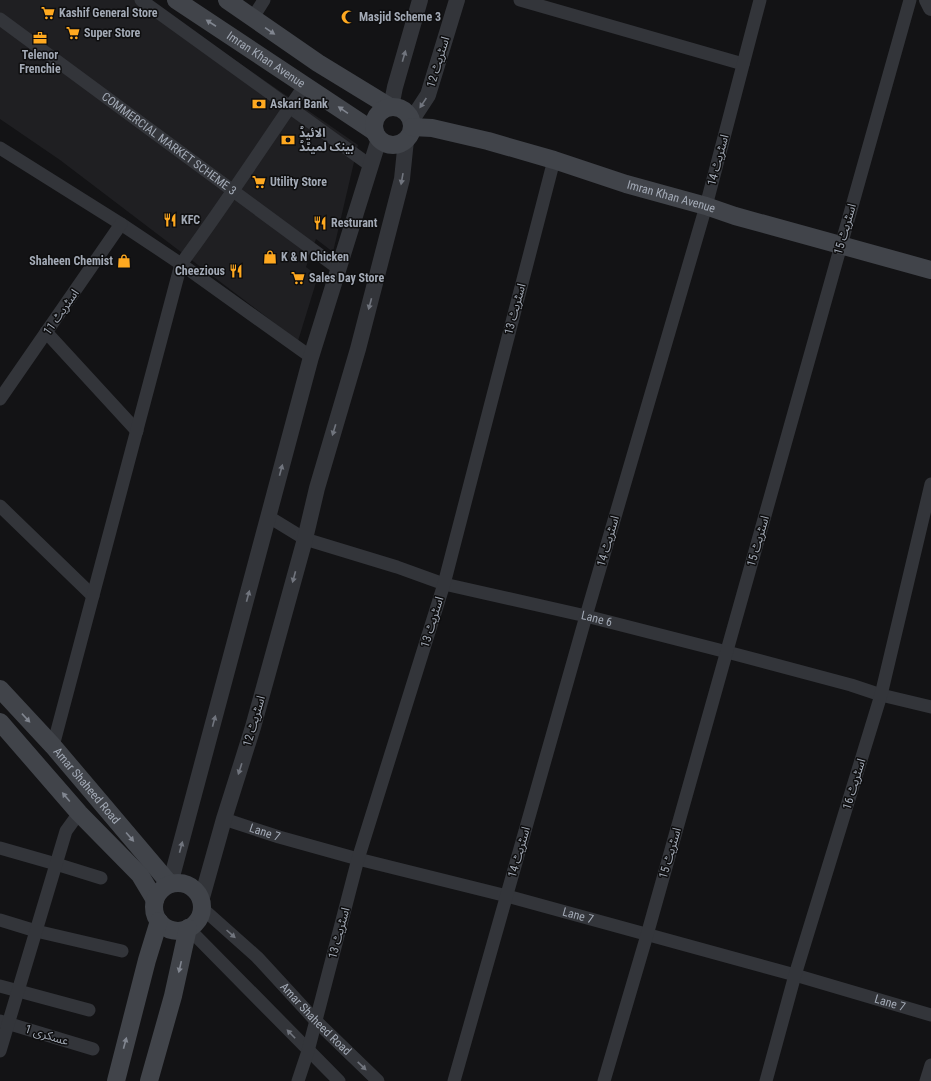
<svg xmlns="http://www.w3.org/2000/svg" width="931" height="1081" font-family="'Roboto Condensed','Noto Sans Arabic',sans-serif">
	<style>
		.built { fill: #1f1f22 }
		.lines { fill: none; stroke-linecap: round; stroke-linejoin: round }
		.minor { stroke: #33353a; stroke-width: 13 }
		.tertiary { stroke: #33353a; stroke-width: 16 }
		.secondary { stroke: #41444a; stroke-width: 18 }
		.oneway { fill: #818690 }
		.oneway2 { fill: #71757e }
		.labels { text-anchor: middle; stroke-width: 3; stroke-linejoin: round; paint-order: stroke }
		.poi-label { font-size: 12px; font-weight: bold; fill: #a3aab6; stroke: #0e0e0f; text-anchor: start }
		.street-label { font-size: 12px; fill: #a3aab6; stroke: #0e0e0f }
	</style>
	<rect width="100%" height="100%" fill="#131315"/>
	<path class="built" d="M 0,0 L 148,0 L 358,145 L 333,252 L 316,239 L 306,267 L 318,276 L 298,341 L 60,160 L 0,119 Z"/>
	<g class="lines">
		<g class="minor">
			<path d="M 141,0 L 371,166"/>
			<path d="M 520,0 L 743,64"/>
			<path id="s1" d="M 0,19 L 339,269"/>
			<path d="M 252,19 L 264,0"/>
			<path d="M 0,148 L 121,224 L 181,264 L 311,357"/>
			<path d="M 46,332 L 137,431"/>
			<path d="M 0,399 L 121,224"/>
			<path d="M 0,506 L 93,596"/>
			<path id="s2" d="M 269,517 L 305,539 L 397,567 L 444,584 L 586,616 L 727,652 L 851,685 L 881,695 L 931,707"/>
			<path d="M 53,746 L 181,264 C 224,206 264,144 305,85"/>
			<path id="s3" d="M 224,819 L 279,837 L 358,859 L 507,896 L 795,975 L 931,1015"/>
			<path d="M 0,848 L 56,864 L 101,878"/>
			<path id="s4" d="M 202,908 L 257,957 L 315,1020 L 378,1081"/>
			<path d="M 0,920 L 36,931 L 122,951"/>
			<path d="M 188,928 L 339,1081"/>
			<path d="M 0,986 L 89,1010"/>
			<path d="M 0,1021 L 93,1049"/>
			<path d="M 0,1051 L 66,831 L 79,813"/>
			<path d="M 298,1081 L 308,1051 L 358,859 L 444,584 L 554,160"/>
			<path d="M 454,1081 L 586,616 L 706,206 L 760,0"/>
			<path d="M 604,1081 L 647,935 L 910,0"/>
			<path d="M 766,1081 L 795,975 L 881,695 L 931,484"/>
			<path d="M 926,1081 L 931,1065"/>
		</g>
		<path class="tertiary" d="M 927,0 L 931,8
			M 391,107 L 395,87 L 420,0
			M 411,121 L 428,95 L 457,0
			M 170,884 L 311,357 L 379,139
			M 201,901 L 224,819 L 253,727 L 305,539 L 317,488 L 358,349 L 402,179 L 406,140"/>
		<g class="secondary">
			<path id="s5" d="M 176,0 L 375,132"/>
			<path d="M 227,0 L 318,63 L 390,107"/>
			<circle cx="393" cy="126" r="19"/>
			<path id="s6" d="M 412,127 L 432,128 L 488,141 L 554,160 L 626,184 L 706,206 L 735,216 L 931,270"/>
			<path id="s7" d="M 0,689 L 53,746 L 170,884"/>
			<path d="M 0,722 L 79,813 L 140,875 L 155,900"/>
			<circle cx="178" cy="907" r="24"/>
			<path d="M 116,1081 L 147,960 L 159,921"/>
			<path d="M 149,1081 L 173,996 L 188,928"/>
		</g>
	</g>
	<defs><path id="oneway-solid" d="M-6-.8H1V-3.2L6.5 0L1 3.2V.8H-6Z"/></defs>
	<g class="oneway">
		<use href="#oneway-solid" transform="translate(211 23) rotate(-147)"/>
		<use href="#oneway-solid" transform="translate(270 31) rotate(34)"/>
		<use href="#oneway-solid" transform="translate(343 110) rotate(-146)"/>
		<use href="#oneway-solid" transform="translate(26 718) rotate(47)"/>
		<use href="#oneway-solid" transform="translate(66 797) rotate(-130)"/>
		<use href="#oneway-solid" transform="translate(130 837) rotate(49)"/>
		<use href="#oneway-solid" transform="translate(180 967) rotate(103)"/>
		<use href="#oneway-solid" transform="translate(125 1043) rotate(-75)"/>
	</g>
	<g class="oneway2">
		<use href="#oneway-solid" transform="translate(404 56) rotate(-74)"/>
		<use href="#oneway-solid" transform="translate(423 103) rotate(124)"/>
		<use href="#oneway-solid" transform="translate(402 179) rotate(100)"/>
		<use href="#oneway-solid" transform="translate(370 304) rotate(105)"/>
		<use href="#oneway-solid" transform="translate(334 430) rotate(107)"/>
		<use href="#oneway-solid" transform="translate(281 470) rotate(-75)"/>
		<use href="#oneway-solid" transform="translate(294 577) rotate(105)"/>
		<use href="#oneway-solid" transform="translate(248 596) rotate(-75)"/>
		<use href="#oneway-solid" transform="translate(214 721) rotate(-75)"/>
		<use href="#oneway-solid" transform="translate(240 769) rotate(108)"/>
		<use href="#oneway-solid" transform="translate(181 847) rotate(-75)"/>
		<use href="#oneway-solid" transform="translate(231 934) rotate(42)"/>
		<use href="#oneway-solid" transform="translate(291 1034) rotate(-134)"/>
		<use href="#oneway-solid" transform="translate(362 1066) rotate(44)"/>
	</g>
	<defs>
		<g id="supermarket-bare" transform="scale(1.08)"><path d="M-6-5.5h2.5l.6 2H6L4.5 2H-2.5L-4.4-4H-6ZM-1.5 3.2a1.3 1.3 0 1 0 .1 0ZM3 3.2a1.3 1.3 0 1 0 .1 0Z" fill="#ffa920" stroke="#0e0e0f" stroke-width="2.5" paint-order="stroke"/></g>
		<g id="mosque-bare" transform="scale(1.08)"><path d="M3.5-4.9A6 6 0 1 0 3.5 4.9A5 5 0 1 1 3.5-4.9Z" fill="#ffa920" stroke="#0e0e0f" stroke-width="2.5" paint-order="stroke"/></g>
		<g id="office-bare" transform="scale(1.08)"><path d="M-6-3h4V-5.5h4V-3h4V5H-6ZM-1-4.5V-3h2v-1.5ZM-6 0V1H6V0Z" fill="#ffa920" stroke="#0e0e0f" stroke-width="2.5" paint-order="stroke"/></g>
		<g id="bank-bare" transform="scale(1.08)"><path d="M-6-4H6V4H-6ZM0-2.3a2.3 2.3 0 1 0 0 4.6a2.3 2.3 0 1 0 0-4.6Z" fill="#ffa920" stroke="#0e0e0f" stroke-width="2.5" paint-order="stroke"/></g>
		<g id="restaurant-bare" transform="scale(1.08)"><path d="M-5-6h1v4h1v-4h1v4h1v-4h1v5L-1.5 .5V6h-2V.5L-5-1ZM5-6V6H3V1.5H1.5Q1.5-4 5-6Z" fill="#ffa920" stroke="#0e0e0f" stroke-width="2.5" paint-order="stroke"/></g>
		<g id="shop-bare" transform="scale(1.08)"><path d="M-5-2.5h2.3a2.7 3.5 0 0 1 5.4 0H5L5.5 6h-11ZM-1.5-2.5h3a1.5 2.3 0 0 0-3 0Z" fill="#ffa920" stroke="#0e0e0f" stroke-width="2.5" paint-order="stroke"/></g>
	</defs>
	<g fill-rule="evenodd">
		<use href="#supermarket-bare" x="48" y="13"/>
		<use href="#mosque-bare" x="348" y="17"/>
		<use href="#supermarket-bare" x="73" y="33"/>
		<use href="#office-bare" x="40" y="38"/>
		<use href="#bank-bare" x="259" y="104"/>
		<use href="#bank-bare" x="288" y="140"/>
		<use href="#supermarket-bare" x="259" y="182"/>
		<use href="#restaurant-bare" x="170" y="220"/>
		<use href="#restaurant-bare" x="320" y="223"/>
		<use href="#shop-bare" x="270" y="257"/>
		<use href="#shop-bare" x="124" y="261"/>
		<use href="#restaurant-bare" x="236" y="271"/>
		<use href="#supermarket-bare" x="298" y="278"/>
	</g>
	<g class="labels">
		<g class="poi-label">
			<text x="59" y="17">Kashif General Store</text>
			<text x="359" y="21">Masjid Scheme 3</text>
			<text x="84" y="37">Super Store</text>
			<text x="40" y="59" text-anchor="middle">Telenor<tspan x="40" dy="14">Frenchie</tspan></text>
			<text x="270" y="108">Askari Bank</text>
			<text x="299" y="137">الائیڈ<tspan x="299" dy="14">بینک لمیٹڈ</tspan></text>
			<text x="270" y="186">Utility Store</text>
			<text x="181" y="224">KFC</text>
			<text x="331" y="227">Resturant</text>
			<text x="281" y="261">K &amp; N Chicken</text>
			<text x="113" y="265" text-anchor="end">Shaheen Chemist</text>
			<text x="225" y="275" text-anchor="end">Cheezious</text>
			<text x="309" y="282">Sales Day Store</text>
		</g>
		<g class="street-label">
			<text dy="4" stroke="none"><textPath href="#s5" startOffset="108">Imran Khan Avenue</textPath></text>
			<text transform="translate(438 62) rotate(-73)" y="4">اسٹریٹ 12</text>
			<text dy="4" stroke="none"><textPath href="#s1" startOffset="210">COMMERCIAL MARKET SCHEME 3</textPath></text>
			<text transform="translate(718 160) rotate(-75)" y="4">اسٹریٹ 14</text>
			<text dy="4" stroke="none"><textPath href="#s6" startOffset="269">Imran Khan Avenue</textPath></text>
			<text transform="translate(845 229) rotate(-74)" y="4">اسٹریٹ 15</text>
			<text transform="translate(515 309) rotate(-75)" y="4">اسٹریٹ 13</text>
			<text transform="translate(61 312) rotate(-55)" y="4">اسٹریٹ 11</text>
			<text transform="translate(608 541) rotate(-74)" y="4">اسٹریٹ 14</text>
			<text transform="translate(758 541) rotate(-74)" y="4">اسٹریٹ 15</text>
			<text dy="4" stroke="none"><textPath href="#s2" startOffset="345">Lane 6</textPath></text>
			<text transform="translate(432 622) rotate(-73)" y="4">اسٹریٹ 13</text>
			<text transform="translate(254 721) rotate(-74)" y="4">اسٹریٹ 12</text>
			<text transform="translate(854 784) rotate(-73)" y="4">اسٹریٹ 16</text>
			<text dy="4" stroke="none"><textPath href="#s7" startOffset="130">Amar Shaheed Road</textPath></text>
			<text dy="4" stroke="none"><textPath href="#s3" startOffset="43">Lane 7</textPath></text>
			<text transform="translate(519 852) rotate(-74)" y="4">اسٹریٹ 14</text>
			<text transform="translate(670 853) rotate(-74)" y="4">اسٹریٹ 15</text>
			<text dy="4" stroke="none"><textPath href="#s3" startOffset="367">Lane 7</textPath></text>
			<text transform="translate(339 933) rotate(-75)" y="4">اسٹریٹ 13</text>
			<text dy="4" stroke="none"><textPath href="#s3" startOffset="691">Lane 7</textPath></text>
			<text dy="4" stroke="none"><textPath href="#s4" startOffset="159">Amar Shaheed Road</textPath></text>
			<text transform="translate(47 1035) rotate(17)" y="4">عسکری 1</text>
		</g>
	</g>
</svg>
